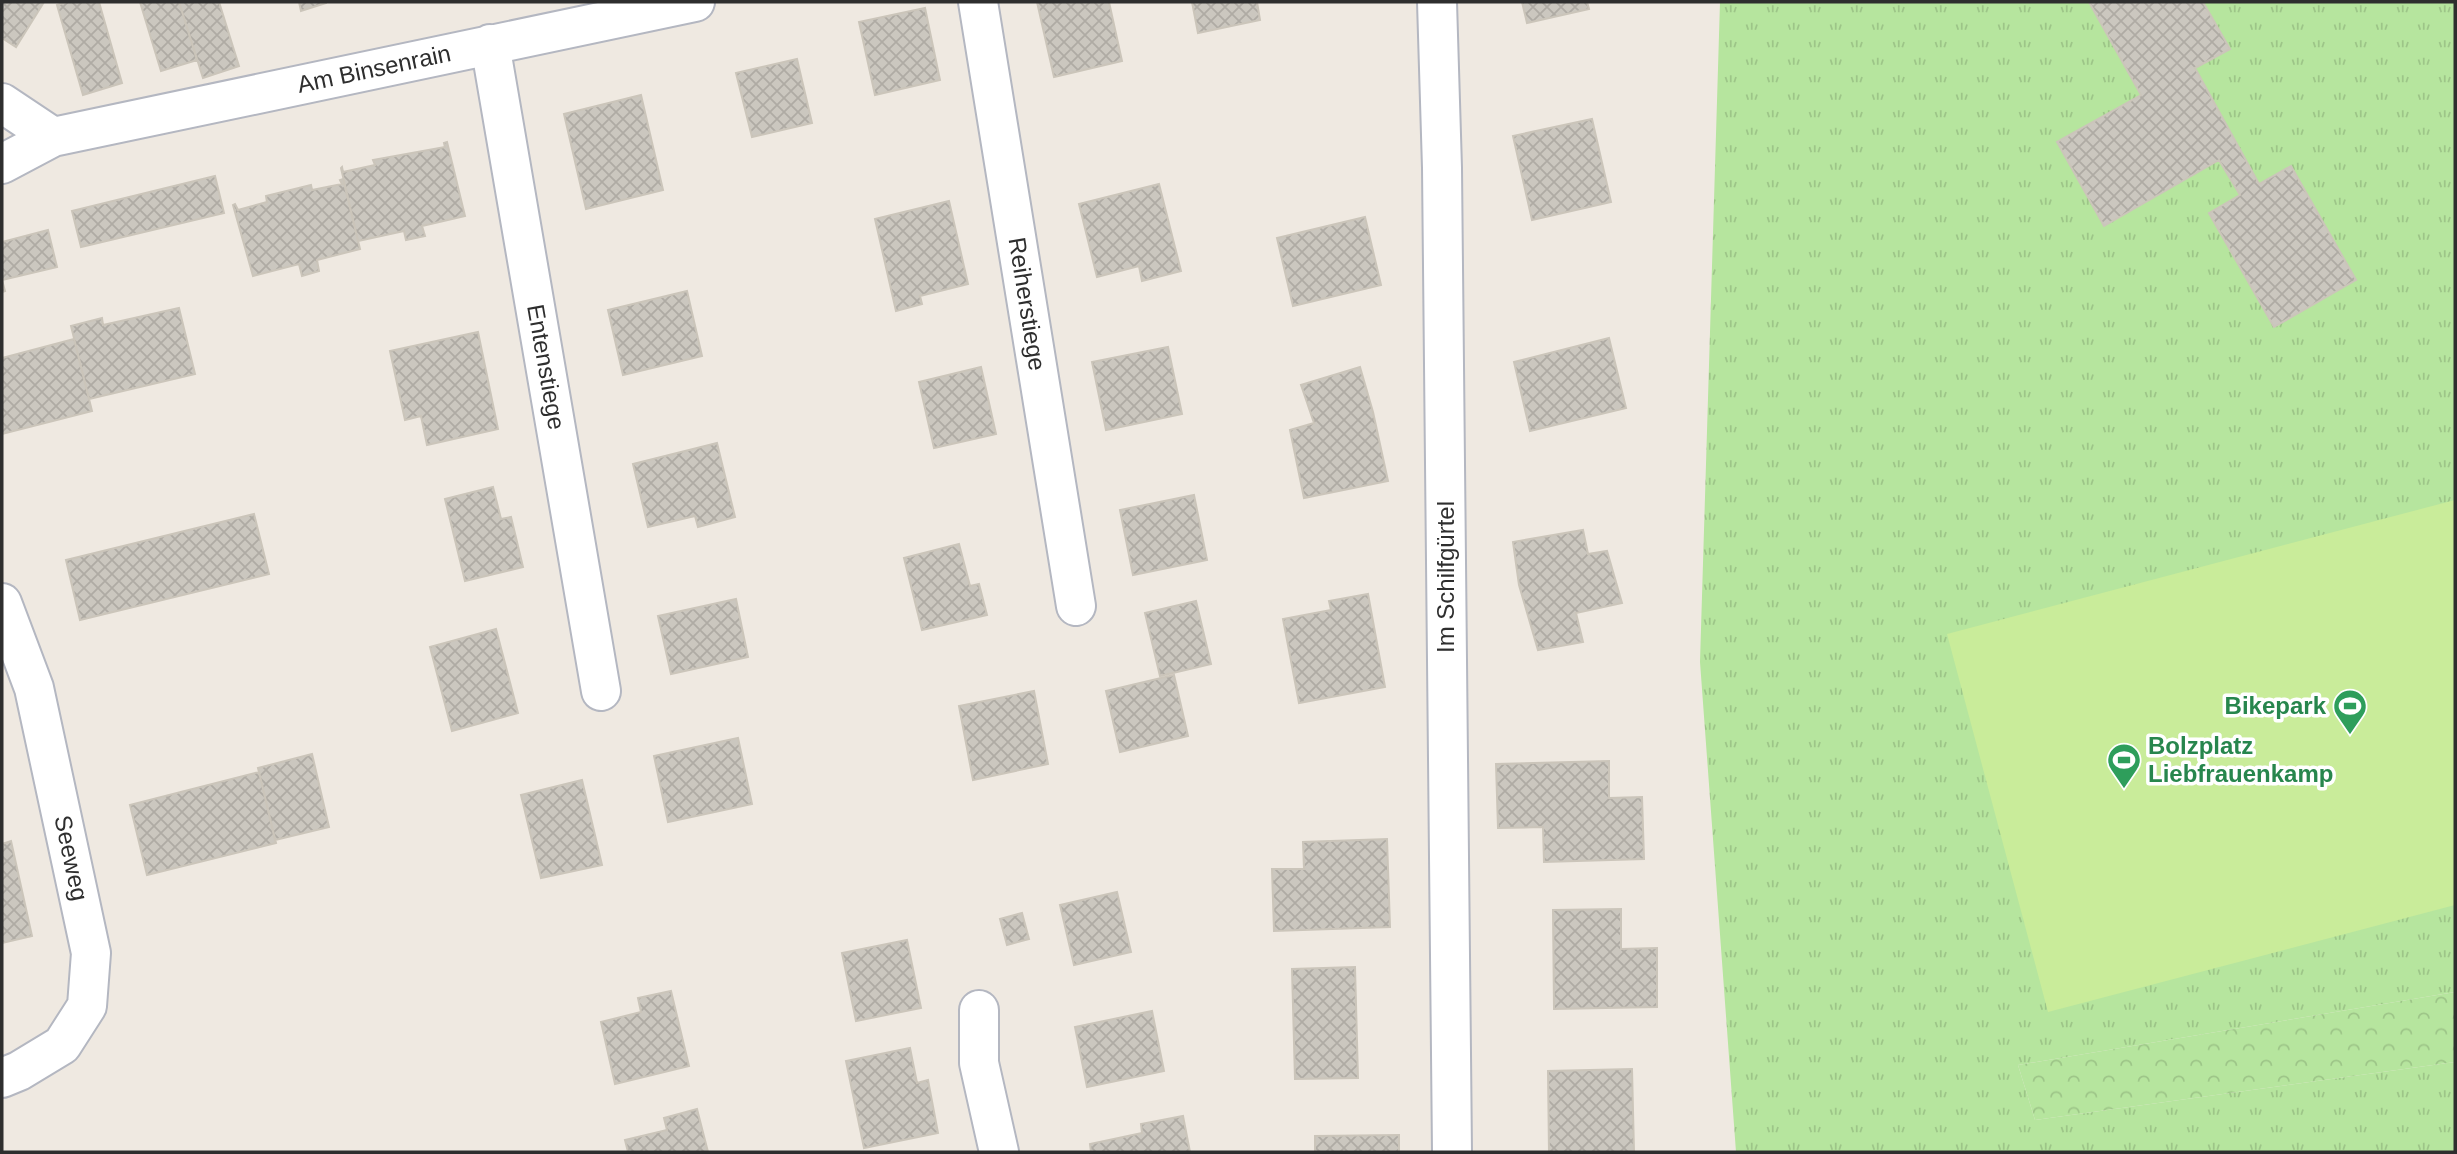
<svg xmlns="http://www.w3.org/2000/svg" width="2457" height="1154" font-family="Helvetica,sans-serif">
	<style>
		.grass { fill: url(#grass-tufts) }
		.forest { fill: url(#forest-crowns) }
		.pitch { fill: #c9ec9a }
		.building { fill: url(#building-cross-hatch); stroke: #cbc5ba; stroke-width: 2 }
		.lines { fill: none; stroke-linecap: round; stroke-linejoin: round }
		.minor-casing { stroke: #b4b7c1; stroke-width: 42 }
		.minor { stroke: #fff; stroke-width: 38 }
		.labels { text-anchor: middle; stroke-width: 7; stroke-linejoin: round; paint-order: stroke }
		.street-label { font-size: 24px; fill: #2e2e2e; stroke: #fff }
		.leisure-label { font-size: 24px; font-weight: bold; fill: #27864d; stroke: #fff; text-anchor: end }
	</style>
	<defs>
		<pattern id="grass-tufts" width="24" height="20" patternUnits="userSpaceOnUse" patternTransform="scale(1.75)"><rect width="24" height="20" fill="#b6e59e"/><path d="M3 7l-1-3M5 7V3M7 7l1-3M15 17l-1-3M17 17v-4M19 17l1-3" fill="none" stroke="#9dc588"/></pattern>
		<pattern id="forest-crowns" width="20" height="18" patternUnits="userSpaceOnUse" patternTransform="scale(1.75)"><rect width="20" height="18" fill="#b6e59e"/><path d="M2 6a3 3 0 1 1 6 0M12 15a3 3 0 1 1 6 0" fill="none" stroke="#9dc588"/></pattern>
		<pattern id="building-cross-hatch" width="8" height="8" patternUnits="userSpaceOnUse" patternTransform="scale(1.75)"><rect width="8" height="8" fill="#cbc7bf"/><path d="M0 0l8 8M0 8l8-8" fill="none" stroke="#afaba4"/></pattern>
	</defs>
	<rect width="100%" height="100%" fill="#efe9e1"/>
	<path class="grass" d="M 1720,2 L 2455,2 L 2455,992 L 2018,1065 L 2035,1120 L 2455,1062 L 2455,1152 L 1736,1152 L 1700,662 Z"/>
	<path class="forest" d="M 2455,992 L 2455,1062 L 2035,1120 L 2018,1065 Z"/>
	<path class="pitch" d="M 2455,500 L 2455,905 L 2048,1012 L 1947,634 Z"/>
	<path class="building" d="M 2,2 L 44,2 L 16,47 L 2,38 Z
		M 67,2 L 99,2 L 122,83 L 83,95 L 57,5 Z
		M 140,2 L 179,2 L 197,60 L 161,71 Z
		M 179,2 L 219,2 L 239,66 L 203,78 Z
		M 299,2 L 326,2 L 326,3 L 301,11 Z
		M 1037,2 L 1109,2 L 1122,61 L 1054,77 Z
		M 1192,2 L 1257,2 L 1260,20 L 1198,33 Z
		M 1522,2 L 1587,2 L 1589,9 L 1527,23 Z
		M 2089,2 L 2203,2 L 2230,49 L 2195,68 L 2259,184 L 2291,166 L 2356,280 L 2274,327 L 2209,213 L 2240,195 L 2219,160 L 2104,226 L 2057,142 L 2141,95 Z
		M 925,8 L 940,80 L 875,95 L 859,22 Z
		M 797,59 L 812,123 L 752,137 L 736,73 Z
		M 641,95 L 663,190 L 586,209 L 564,114 Z
		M 1592,119 L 1611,202 L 1532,220 L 1513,136 Z
		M 447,142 L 465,216 L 422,226 L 425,236 L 406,240 L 404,231 L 358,241 L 341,168 L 342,167 L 343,172 L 375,165 L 373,160 L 445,147 L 444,143 Z
		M 215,176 L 224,213 L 81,247 L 72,211 Z
		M 343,179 L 360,249 L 317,260 L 319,271 L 302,276 L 299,264 L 253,276 L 233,205 L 235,204 L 238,210 L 267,202 L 266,196 L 311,185 L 312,190 L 342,184 L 340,180 Z
		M 1159,184 L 1181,271 L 1142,281 L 1139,266 L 1097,277 L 1079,204 Z
		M 949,201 L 968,284 L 920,296 L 922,304 L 896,311 L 875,219 Z
		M 1365,217 L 1381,285 L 1293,306 L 1277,238 Z
		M 48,230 L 57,267 L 2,280 L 5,291 L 2,292 L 2,242 Z
		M 687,291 L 702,356 L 623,375 L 608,310 Z
		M 179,308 L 195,374 L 89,399 L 71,326 L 102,318 L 103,325 Z
		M 478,332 L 498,429 L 427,445 L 421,416 L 405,420 L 390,351 Z
		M 1609,338 L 1626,408 L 1530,431 L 1514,362 Z
		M 74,339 L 92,411 L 2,434 L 2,358 Z
		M 1168,347 L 1182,414 L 1106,430 L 1092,362 Z
		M 981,367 L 996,434 L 934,448 L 919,382 Z
		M 1360,367 L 1373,412 L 1388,481 L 1304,498 L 1290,430 L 1314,423 L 1301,385 Z
		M 717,443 L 735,517 L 698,527 L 695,516 L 648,527 L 633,464 Z
		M 493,487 L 501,519 L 511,517 L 523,567 L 465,581 L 445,499 Z
		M 1194,495 L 1207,560 L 1133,575 L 1120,510 Z
		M 254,514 L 269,574 L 80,620 L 66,560 Z
		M 1583,530 L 1588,554 L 1607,551 L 1622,603 L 1576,613 L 1583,642 L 1538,650 L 1519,585 L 1513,542 Z
		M 959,544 L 970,586 L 979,584 L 987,615 L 922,630 L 904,558 Z
		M 1368,594 L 1385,687 L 1299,703 L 1283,619 L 1331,610 L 1329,601 Z
		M 736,599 L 748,657 L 671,674 L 658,616 Z
		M 1196,601 L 1211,664 L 1160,676 L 1145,613 Z
		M 496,629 L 518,713 L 452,731 L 430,647 Z
		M 1174,675 L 1188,736 L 1120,752 L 1106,691 Z
		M 1034,691 L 1048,764 L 973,780 L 959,706 Z
		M 738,738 L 752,804 L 668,822 L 654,756 Z
		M 312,754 L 329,827 L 275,840 L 258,768 Z
		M 1609,761 L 1609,798 L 1642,797 L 1644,859 L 1544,862 L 1543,827 L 1498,828 L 1496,764 Z
		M 259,772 L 276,843 L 147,875 L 130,805 Z
		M 582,780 L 602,865 L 541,878 L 521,795 Z
		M 1387,839 L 1390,927 L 1274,931 L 1272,869 L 1304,869 L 1303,842 Z
		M 11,841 L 32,936 L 2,943 L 2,844 Z
		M 1117,892 L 1131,952 L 1074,965 L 1060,905 Z
		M 1621,909 L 1621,949 L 1657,948 L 1657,1007 L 1554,1009 L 1553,910 Z
		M 1022,913 L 1029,939 L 1007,945 L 1000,919 Z
		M 907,940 L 921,1008 L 856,1021 L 842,953 Z
		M 1355,967 L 1358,1078 L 1295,1079 L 1292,969 Z
		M 671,991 L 689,1066 L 615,1084 L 601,1022 L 641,1012 L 638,998 Z
		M 1152,1011 L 1164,1071 L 1087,1087 L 1075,1027 Z
		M 910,1048 L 917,1083 L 928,1080 L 938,1133 L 864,1148 L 846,1061 Z
		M 1632,1069 L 1634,1152 L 1549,1152 L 1548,1071 Z
		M 697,1109 L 708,1152 L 628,1152 L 625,1140 L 667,1130 L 664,1118 Z
		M 1183,1116 L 1190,1152 L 1091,1152 L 1090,1144 L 1142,1133 L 1141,1124 Z
		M 1399,1135 L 1399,1152 L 1315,1152 L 1315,1136 Z"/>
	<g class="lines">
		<g class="minor-casing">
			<path id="minor" d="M 978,2 L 1076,606
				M 1437,2 L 1442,168 L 1452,1152
				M 490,44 L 601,691
				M 2,103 L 53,137
				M 2,164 L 53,137 L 695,2
				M 2,603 L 34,688 L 91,953 L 87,1006 L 62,1045 L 19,1071 L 2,1078
				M 979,1010 L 979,1063 L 999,1152"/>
		</g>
		<use href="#minor" class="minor"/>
	</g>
	<defs>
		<g id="stadium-pin" transform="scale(1.75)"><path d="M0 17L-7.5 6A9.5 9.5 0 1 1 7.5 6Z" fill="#2e9e5b" stroke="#fff"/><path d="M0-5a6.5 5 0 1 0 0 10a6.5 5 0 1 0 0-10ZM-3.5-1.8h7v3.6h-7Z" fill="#fff"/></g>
	</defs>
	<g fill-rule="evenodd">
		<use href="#stadium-pin" x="2350" y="706"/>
		<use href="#stadium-pin" x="2124" y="760"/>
	</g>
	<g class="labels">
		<g class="street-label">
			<text transform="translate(374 69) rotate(-12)" y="8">Am Binsenrain</text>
			<text transform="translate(1027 304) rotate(81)" y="8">Reiherstiege</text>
			<text transform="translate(546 367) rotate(80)" y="8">Entenstiege</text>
			<text transform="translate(1446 577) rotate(-90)" y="8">Im Schilfgürtel</text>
			<text transform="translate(71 858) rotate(78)" y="8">Seeweg</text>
		</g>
		<g class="leisure-label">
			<text x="2326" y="714">Bikepark</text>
			<text x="2148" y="754" text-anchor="start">Bolzplatz<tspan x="2148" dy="28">Liebfrauenkamp</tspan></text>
		</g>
	</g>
	<rect width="2457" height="1154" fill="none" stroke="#2e2e2e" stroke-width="7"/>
</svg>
